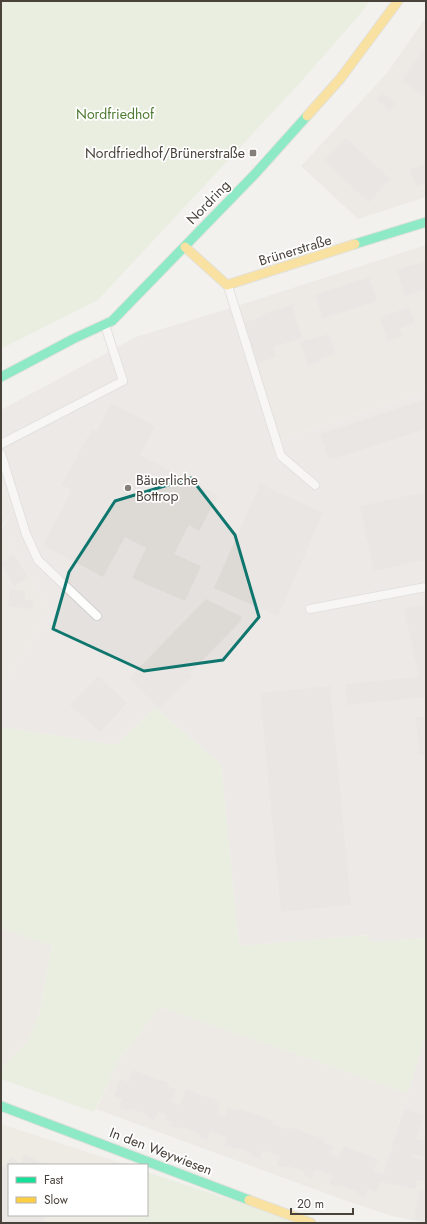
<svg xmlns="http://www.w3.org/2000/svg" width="427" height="1224" font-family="Jost,sans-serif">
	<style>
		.residential { fill: #e6e2dc }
		.industrial { fill: #e5e1de }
		.education { fill: #e9e4da }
		.green { fill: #e1ebd0 }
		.building { fill: #dddad6 }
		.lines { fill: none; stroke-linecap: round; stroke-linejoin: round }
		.lane-casing { stroke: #d1cfcc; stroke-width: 10 }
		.fast-casing { stroke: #d1cec5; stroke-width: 11 }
		.slow-casing { stroke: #d1cec5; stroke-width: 11 }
		.lane { stroke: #fdfdfc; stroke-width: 8 }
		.fast { stroke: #16e098; stroke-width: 9 }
		.slow { stroke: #ffcf43; stroke-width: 9 }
		.marked { fill: none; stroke: #0f766e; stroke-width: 3; stroke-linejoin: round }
		.poi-dot { fill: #847f79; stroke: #fff; stroke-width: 1.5 }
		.labels { text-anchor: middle; stroke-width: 3.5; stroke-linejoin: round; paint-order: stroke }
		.park-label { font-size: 14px; fill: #4d7830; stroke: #fff }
		.poi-label { font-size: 14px; fill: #49423a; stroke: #fff; text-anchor: end }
		.street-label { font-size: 14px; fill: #49423a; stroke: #fff }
	</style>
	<rect width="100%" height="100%" fill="#f3f1ee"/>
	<path class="residential" d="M 426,17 L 426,197 L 358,219 L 301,166 L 387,73 Z
		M 426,245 L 426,391 L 280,440 L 237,306 Z
		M 1,485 L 13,509 L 1,528 Z
		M 1,530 L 51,611 L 1,690 Z
		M 1,928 L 52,945 L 39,1015 L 27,1043 L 1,1068 Z
		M 160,1007 L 408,1093 L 398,1126 L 426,1134 L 426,1223 L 392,1216 L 344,1200 L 96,1109 L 119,1060 Z"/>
	<path class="industrial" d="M 237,306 L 280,440 L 426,391 L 426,938 L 368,942 L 368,935 L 239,946 L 221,764 L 155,708 L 116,745 L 1,727 L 1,690 L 51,611 L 1,530 L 13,509 L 1,485 L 1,410 L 136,337 Z
		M 426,1033 L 426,1134 L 398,1126 Z"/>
	<path class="education" d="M 1,1124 L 124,1164 L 9,1165 L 9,1215 L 126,1215 L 128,1223 L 1,1223 Z"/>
	<path class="green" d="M 1,1 L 369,1 L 361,13 L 299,84 L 98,300 L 1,349 Z
		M 155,708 L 221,764 L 239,946 L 369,935 L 369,942 L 426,938 L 426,1033 L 408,1093 L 160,1007 L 119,1060 L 94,1112 L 1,1079 L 1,1068 L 27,1043 L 39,1015 L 52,946 L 1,928 L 1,727 L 116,745 Z
		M 147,1172 L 301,1223 L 128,1223 L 126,1215 L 147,1215 Z"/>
	<path class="building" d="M 426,45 L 426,92 L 423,96 L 402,81 Z
		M 383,93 L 396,104 L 389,111 L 377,99 Z
		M 346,138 L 390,179 L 369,202 L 324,161 Z
		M 426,164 L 426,183 L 416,186 L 410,169 Z
		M 426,261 L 426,289 L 405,296 L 397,270 Z
		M 369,277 L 377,301 L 323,318 L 315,295 Z
		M 292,305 L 302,338 L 273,347 L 276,357 L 257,363 L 244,323 L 263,316 L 263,314 Z
		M 409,307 L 415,323 L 400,329 L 403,336 L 388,341 L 379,318 Z
		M 329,334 L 335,354 L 320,359 L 321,361 L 308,366 L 300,342 Z
		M 426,399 L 426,429 L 329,460 L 320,434 Z
		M 111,403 L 155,426 L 140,455 L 218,496 L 199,531 L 189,525 L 174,554 L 201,566 L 185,601 L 132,578 L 146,548 L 125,537 L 103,577 L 43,545 L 72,490 L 62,485 L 92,429 L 97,432 Z
		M 260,484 L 323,513 L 278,616 L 214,588 Z
		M 426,492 L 426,560 L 374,571 L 360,506 Z
		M 14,555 L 28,577 L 14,586 L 1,563 Z
		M 10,589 L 26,591 L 25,600 L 33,600 L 32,609 L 8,606 Z
		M 206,599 L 242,617 L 240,622 L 190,673 L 192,676 L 159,708 L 129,678 Z
		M 426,604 L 426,697 L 347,705 L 345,684 L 419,677 L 404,609 Z
		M 98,676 L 127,703 L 100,732 L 70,705 Z
		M 330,686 L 351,905 L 281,912 L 260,693 Z
		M 416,717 L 426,717 L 426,755 L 419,755 Z
		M 133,1070 L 168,1083 L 167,1086 L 176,1089 L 171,1102 L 180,1105 L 186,1089 L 220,1102 L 217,1114 L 225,1117 L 228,1108 L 237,1111 L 238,1108 L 273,1121 L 272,1124 L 289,1130 L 291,1127 L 325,1140 L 324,1143 L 333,1146 L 330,1155 L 339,1158 L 343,1146 L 378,1159 L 374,1171 L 383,1174 L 377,1192 L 368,1189 L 364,1197 L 358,1195 L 356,1191 L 348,1188 L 339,1185 L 336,1187 L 329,1184 L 333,1176 L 315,1169 L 312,1178 L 305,1176 L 304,1171 L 287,1166 L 283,1168 L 277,1165 L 280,1156 L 263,1150 L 259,1159 L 253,1157 L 251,1153 L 243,1149 L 224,1146 L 227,1137 L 210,1131 L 207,1140 L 201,1138 L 199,1133 L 182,1127 L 178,1129 L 172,1127 L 173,1122 L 165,1119 L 166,1115 L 158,1112 L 154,1120 L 148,1118 L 146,1114 L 130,1109 L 126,1110 L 119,1108 L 123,1099 L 114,1096 L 120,1079 L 129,1082 Z
		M 404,1109 L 424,1115 L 416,1139 L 426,1141 L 426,1157 L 411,1154 L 410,1157 L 426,1160 L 426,1181 L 417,1180 L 416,1189 L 381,1182 Z
		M 25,1155 L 47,1165 L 9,1165 L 9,1215 L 46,1215 L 43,1223 L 1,1223 L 1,1170 L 11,1157 L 20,1163 Z
		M 420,1190 L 426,1191 L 426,1222 L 414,1219 Z"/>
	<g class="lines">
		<g class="lane-casing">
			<path id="lane" d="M 228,286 L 281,456 L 315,485
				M 1,444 L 123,381 L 105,325
				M 1,454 L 26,534 L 38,560 L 97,616
				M 310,609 L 426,587"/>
		</g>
		<g class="fast-casing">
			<path id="fast" d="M 355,244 L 426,222
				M 1,377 L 75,338 L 112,321 L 255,174 L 307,116
				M 1,1106 L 249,1200"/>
		</g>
		<g class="slow-casing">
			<path id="slow" d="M 307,116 L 340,79 L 398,1
				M 185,247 L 227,285 L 355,244
				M 249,1200 L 311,1223"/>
		</g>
		<use href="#lane" class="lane"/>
		<use href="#fast" class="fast"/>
		<use href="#slow" class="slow"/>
	</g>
	<path d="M0 0H427V1224H0ZM 191,478 L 235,535 L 259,617 L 223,660 L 144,671 L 53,629 L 69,572 L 115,501 Z" fill="#f3f1ee" fill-opacity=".55" fill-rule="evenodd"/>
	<path class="marked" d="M 191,478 L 235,535 L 259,617 L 223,660 L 144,671 L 53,629 L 69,572 L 115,501 Z"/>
	<g class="poi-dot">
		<rect x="249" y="149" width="8" height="8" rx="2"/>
		<circle cx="128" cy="488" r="4"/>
	</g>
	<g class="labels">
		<g class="park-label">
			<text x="115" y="119">Nordfriedhof</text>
		</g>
		<g class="poi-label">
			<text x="245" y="158">Nordfriedhof/Brünerstraße</text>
			<text x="136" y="485" text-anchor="start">Bäuerliche<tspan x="136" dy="16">Bottrop</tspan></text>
		</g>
		<g class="street-label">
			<text transform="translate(208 202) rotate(-46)" y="5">Nordring</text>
			<text transform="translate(295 250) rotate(-17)" y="5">Brünerstraße</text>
			<text transform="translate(161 1151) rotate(21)" y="5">In den Weywiesen</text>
		</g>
	</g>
	<rect width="427" height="1224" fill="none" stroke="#49423a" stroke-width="4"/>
	<rect x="8" y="1164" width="140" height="52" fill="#ffffff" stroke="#b6b3b0"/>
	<rect x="16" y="1177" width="20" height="6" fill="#16e098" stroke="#b6b3b0"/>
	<text x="44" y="1184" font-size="12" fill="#49423a">Fast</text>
	<rect x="16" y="1197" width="20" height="6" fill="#ffcf43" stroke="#b6b3b0"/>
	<text x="44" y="1204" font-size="12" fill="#49423a">Slow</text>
	<path d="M291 1208v6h62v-6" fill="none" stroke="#49423a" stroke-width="2"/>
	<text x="297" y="1208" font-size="12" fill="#49423a" stroke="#ffffff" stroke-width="3" paint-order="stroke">20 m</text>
</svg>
